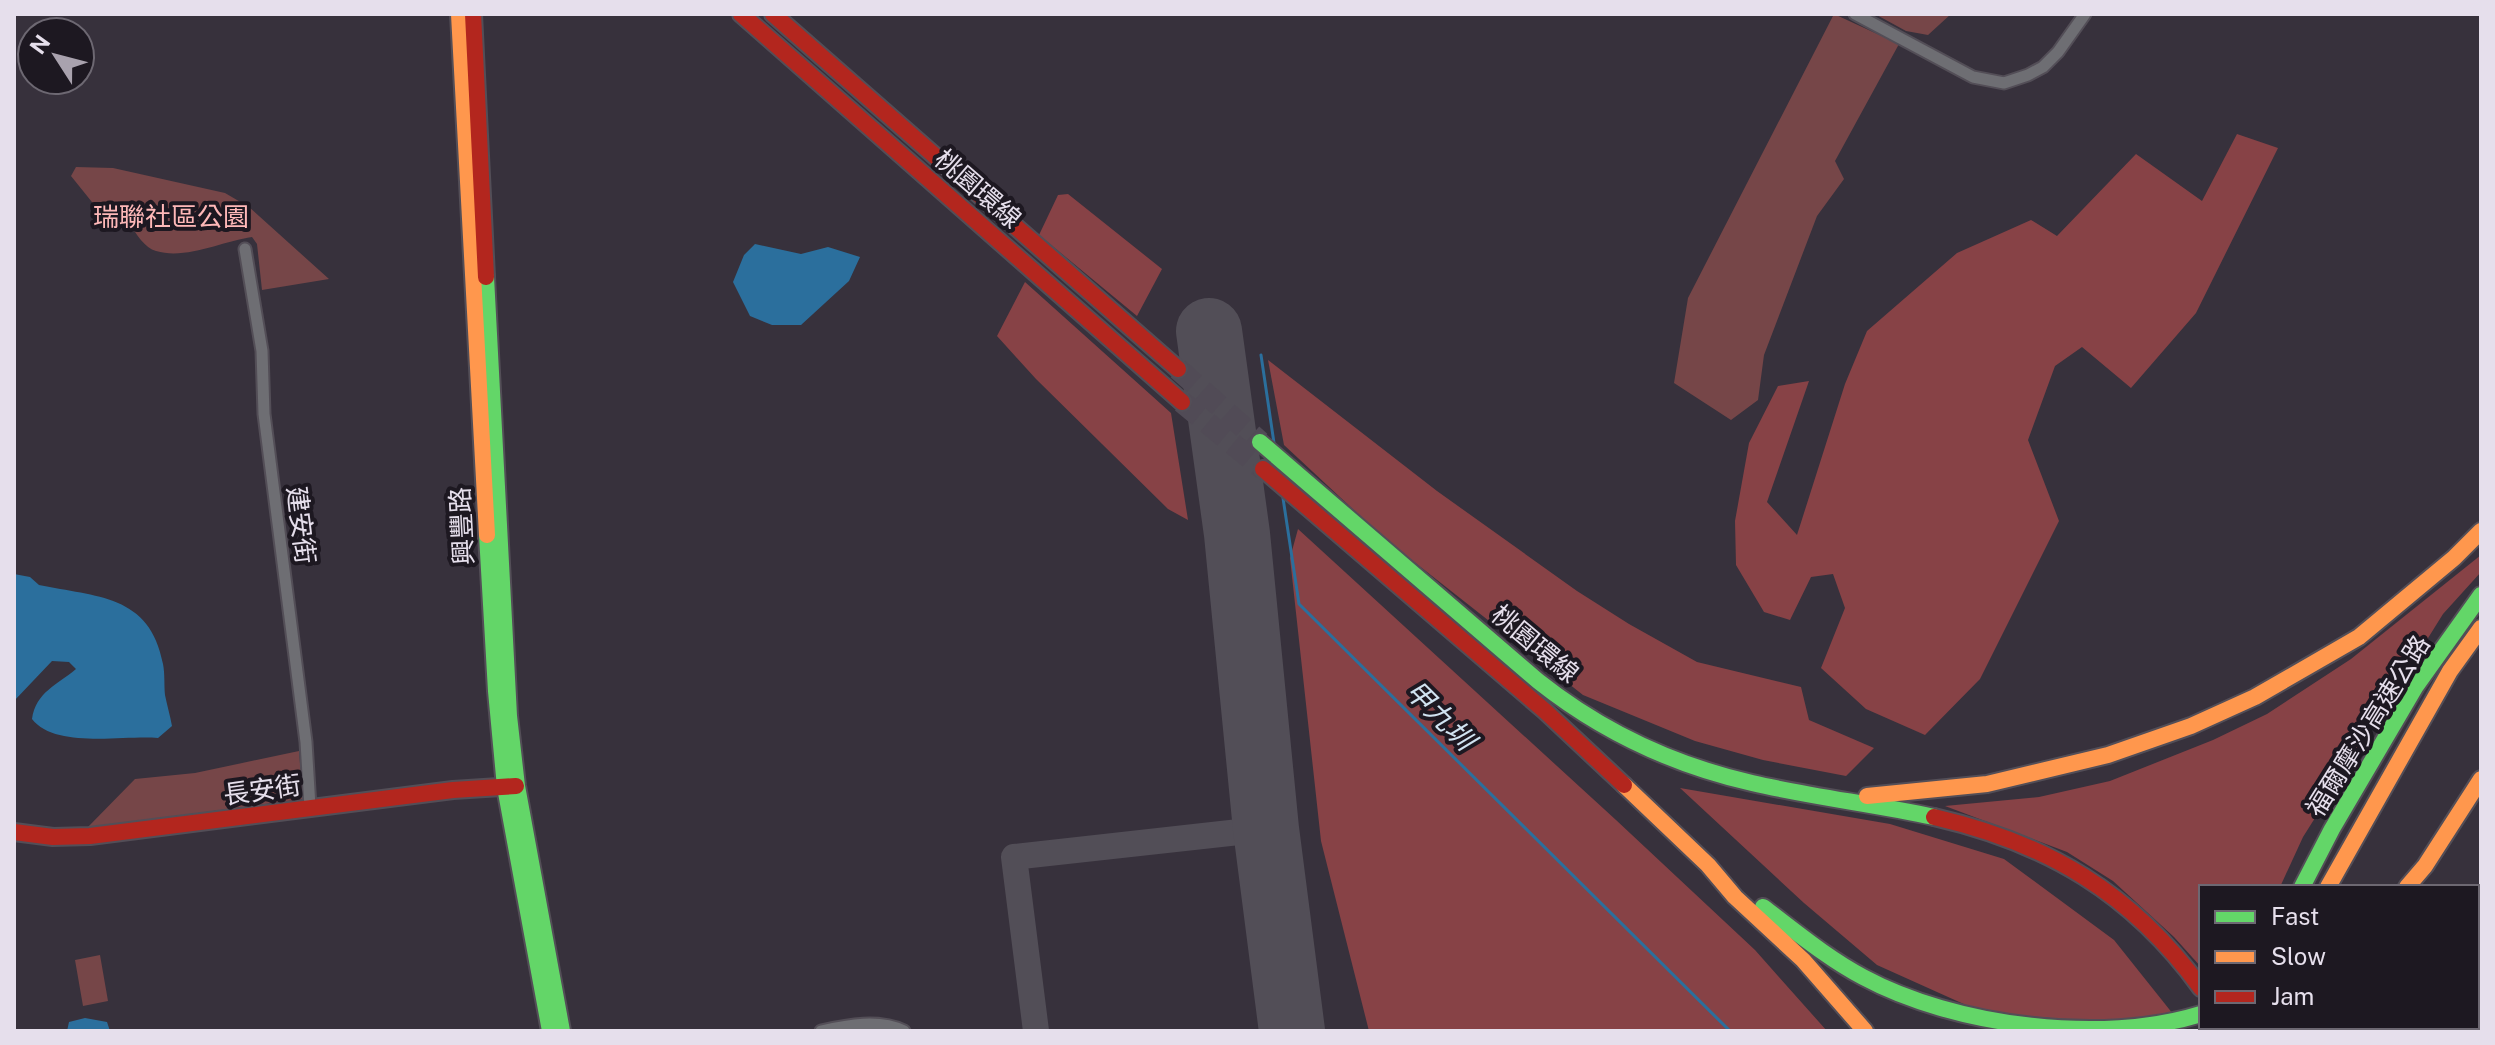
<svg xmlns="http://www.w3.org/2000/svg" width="2495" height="1045" font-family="'Public Sans','Noto Sans TC',sans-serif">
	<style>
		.green { fill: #764648 }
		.forest { fill: #874246 }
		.water { fill: #2b6f9d }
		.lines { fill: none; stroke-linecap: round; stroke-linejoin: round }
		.stream { stroke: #2b6f9d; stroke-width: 3 }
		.taxiway { stroke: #524e57; stroke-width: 26 }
		.runway { stroke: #524e57; stroke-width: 66 }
		.highway-tunnel { stroke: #514b56; stroke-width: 22; stroke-dasharray: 22 11; stroke-linecap: butt }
		.street-casing { stroke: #534e57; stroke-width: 15 }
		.fast-casing { stroke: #534e57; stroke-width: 20 }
		.slow-casing { stroke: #534e57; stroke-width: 20 }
		.jam-casing { stroke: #534e57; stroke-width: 20 }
		.street { stroke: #6e6e73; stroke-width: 11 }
		.fast { stroke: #63d668; stroke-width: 16 }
		.slow { stroke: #ff974d; stroke-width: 16 }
		.jam { stroke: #b3261e; stroke-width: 16 }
		.labels { text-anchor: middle; stroke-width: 8; stroke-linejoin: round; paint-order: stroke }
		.street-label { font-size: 26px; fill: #e6dfec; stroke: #1d1821 }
		.park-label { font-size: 26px; fill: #feb8b8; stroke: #1d1821 }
		.water-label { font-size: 28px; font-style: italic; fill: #d1e3f1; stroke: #1d1821 }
	</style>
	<rect width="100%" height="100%" fill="#37313c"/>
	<path class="green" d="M 1834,14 L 1899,44 L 1835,161 L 1844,179 L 1817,216 L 1764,355 L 1758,400 L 1731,420 L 1674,383 L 1688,298 Z
		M 1875,14 L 1951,14 L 1928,35 L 1906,31 Z
		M 76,167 L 113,168 L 225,193 L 249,207 L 329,279 L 262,290 L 257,244 L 252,237 C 223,241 186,260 156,251 C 145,248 136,234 130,224 L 108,222 L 71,176 Z
		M 299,751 L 303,799 L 87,828 L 135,779 L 195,773 Z
		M 100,955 L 108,1001 L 83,1006 L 75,960 Z"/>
	<path class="forest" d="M 2237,134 L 2278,148 L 2196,313 L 2131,388 L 2082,347 L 2055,366 L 2028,440 L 2059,521 L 1980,679 L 1925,735 L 1866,709 L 1821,668 L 1845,608 L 1833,574 L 1811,577 L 1790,620 L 1764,612 L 1736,565 L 1735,521 L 1749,443 L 1778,386 L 1809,381 L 1767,502 L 1797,535 L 1845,384 L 1867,331 L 1957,253 L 2031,220 L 2057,236 L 2136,154 L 2202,201 Z
		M 1068,194 L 1162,269 L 1137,316 L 1039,235 L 1058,195 Z
		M 1025,282 L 1171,413 L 1188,520 L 1168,509 L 1036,379 L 997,336 Z
		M 1268,360 L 1437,491 L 1577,591 L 1629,624 L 1697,662 L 1801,687 L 1809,720 L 1874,748 L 1846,776 L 1763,760 L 1695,741 L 1583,695 L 1385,539 L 1284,445 Z
		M 1298,529 L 1616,820 L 1755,950 L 1827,1031 L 1369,1031 L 1321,841 L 1290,558 Z
		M 2481,555 L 2481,572 L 2443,614 L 2410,667 L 2375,713 L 2344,772 L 2303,837 L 2280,887 L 2201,887 L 2201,967 L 2174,937 L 2113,881 L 2067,852 L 1945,806 L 2039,797 L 2110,781 L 2213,740 L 2267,714 L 2351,659 Z
		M 1680,788 L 1890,824 L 2004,859 L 2114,940 L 2177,1019 L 2112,1030 L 1977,1010 L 1877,965 L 1804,903 Z"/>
	<path class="water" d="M 755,244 L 801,254 L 828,247 L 860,257 L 849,281 L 801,325 L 772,325 L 750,316 L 733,282 L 744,255 Z
		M 14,574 L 30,577 L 39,585 C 96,597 150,594 163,664 C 165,674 164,685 165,695 C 167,705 170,715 172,726 L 158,738 C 123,735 55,749 32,719 C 36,692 57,685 76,669 L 69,662 L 52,661 L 14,701 Z
		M 85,1018 L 107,1022 L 110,1031 L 67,1031 L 69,1022 Z"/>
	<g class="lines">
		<path class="stream" d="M 1261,355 L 1274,443
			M 1283,498 L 1299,604 L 1730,1031"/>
		<path class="taxiway" d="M 1036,1031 L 1014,857 L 1266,829"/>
		<path class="runway" d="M 1209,331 L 1237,534 L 1266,829 L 1292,1031"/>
		<path class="highway-tunnel" d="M 1178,369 L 1260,442
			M 1182,402 L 1263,469"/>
		<g class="street-casing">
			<path id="street" d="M 1855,14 L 1973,77 L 2004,83 L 2028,75 L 2043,67 L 2058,52 L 2085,14
				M 245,249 L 262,351 L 264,414 L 306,742 L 310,807
				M 821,1031 C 848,1025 879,1019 904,1031"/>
		</g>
		<g class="fast-casing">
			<path id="fast" d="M 486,277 L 509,716 L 517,786 L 562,1031
				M 1260,442 L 1538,681 C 1601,731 1673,765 1752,783 C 1812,797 1874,804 1934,817
				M 487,535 L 496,691 L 505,787 L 550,1031
				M 2302,887 L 2332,829 L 2416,686 L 2481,595
				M 1763,907 C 1795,931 1827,958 1863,977 C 1954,1026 2102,1045 2201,1014
				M 2260,1031 L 2262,1027"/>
		</g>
		<g class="slow-casing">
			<path id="slow" d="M 459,14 L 487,535
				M 1624,785 L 1708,865 L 1735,897 L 1803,960 L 1865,1031
				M 1867,796 L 1987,784 L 2108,755 L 2191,726 L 2255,697 L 2359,637 L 2454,558 L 2481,531
				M 2328,887 L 2450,671 L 2481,628
				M 2407,887 L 2425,866 L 2481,779
				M 2226,1027 L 2228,1031"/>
		</g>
		<g class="jam-casing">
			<path id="jam" d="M 473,14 L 486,277
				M 741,14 L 1182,402
				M 773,14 L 1178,369
				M 1263,469 L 1545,711 L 1624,785
				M 1934,817 C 2047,843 2132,893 2201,988
				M 14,832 L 53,837 L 90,836 L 453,790 L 516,786"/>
		</g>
		<use href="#street" class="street"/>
		<use href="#fast" class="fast"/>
		<use href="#slow" class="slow"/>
		<use href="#jam" class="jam"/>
	</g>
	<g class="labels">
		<g class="street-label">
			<text transform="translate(978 189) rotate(41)" y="9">桃園環線</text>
			<text transform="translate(301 525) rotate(83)" y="9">建安街</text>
			<text transform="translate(462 526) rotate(-93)" y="9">興豐路</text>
			<text transform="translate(1535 644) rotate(40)" y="9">桃園環線</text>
			<text transform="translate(2368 726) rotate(-58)" y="9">福爾摩沙高速公路</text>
			<text transform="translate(262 790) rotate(-8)" y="9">長安街</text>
		</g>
		<g class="park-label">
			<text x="171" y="226">瑞聯社區公園</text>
		</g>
		<g class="water-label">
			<text transform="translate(1440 715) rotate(45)" y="10">甲九圳</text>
		</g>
	</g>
	<rect width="2495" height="1045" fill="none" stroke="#e6dfec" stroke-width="32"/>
	<rect x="2199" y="885" width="280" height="144" fill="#1d1821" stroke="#6d6872" stroke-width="2"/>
	<rect x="2215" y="911" width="40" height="12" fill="#63d668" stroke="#6d6872" stroke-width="2"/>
	<text x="2271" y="925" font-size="24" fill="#e6dfec">Fast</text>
	<rect x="2215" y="951" width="40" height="12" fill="#ff974d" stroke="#6d6872" stroke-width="2"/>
	<text x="2271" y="965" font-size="24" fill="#e6dfec">Slow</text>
	<rect x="2215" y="991" width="40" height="12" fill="#b3261e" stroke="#6d6872" stroke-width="2"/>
	<text x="2271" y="1005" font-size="24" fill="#e6dfec">Jam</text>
	<g transform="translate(56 56) rotate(306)"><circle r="38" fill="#1d1821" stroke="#6d6872" stroke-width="2"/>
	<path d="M0-6L14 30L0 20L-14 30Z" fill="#a9a2ae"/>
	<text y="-12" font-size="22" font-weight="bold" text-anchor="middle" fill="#e6dfec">N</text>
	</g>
</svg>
